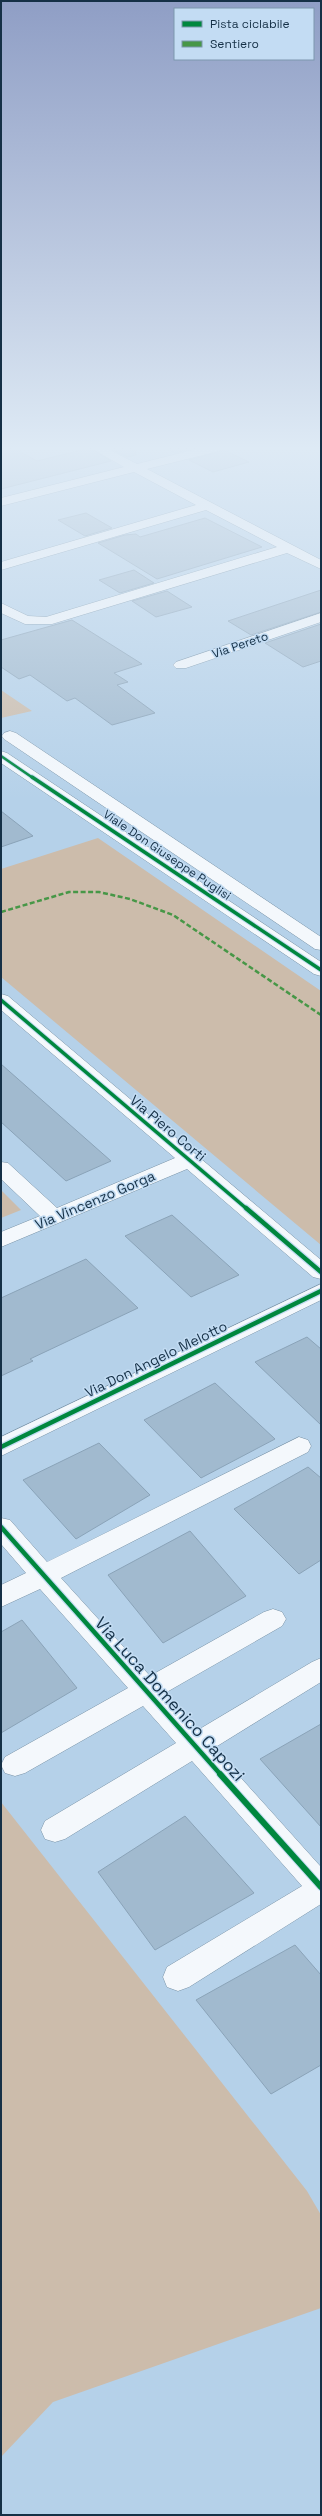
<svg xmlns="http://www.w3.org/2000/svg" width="322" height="2516" font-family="'Space Grotesk',sans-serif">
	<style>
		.green { fill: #ccbcab }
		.building { fill: #a1bacf; stroke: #8aa3b8 }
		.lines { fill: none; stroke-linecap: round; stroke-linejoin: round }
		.minor-casing { stroke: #7892a6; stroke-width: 1 }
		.minor { fill: #f4f8fc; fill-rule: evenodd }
		.quiet { stroke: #479747; stroke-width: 2.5; stroke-dasharray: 5 2.5; stroke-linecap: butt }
		.cycleway-far3-casing { stroke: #c3dcf3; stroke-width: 4 }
		.cycleway-far2-casing { stroke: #c3dcf3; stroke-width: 5.5 }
		.cycleway-far1-casing { stroke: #c3dcf3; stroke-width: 7 }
		.cycleway-casing { stroke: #c3dcf3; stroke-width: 8 }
		.cycleway-far3 { stroke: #00873e; stroke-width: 2.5 }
		.cycleway-far2 { stroke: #00873e; stroke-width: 3.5 }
		.cycleway-far1 { stroke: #00873e; stroke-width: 4.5 }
		.cycleway { stroke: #00873e; stroke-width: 6 }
		.labels { text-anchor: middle; stroke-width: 3; stroke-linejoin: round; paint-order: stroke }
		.far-street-label { font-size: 12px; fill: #153046; stroke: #c3dcf3 }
		.street-label { font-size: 14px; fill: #153046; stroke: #c3dcf3 }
		.near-street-label { font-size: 17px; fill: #153046; stroke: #c3dcf3 }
	</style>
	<rect width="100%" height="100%" fill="#b5d1e9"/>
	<path class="green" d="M 1,690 L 32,711 L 1,718 Z
		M 98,838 L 321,991 L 321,1245 L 1,977 L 1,869 Z
		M 1,1190 L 21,1210 L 1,1218 Z
		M 1,1802 L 307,2191 L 321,2215 L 321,2308 L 53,2402 L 1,2457 Z"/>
	<path class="building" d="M 1,448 L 13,448 L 37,461 L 90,448 L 111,461 L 1,489 Z
		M 109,448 L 135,448 L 136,455 L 127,457 Z
		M 164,448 L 195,448 L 175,453 Z
		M 222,449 L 249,462 L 213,472 L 189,460 L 219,452 Z
		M 86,513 L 112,528 L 85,536 L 58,520 Z
		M 205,518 L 262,547 L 157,579 L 98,543 L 125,535 L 136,534 L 140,537 Z
		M 134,570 L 154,583 L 120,593 L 99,580 Z
		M 321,590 L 321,612 L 251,635 L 228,621 Z
		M 167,591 L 192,607 L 156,617 L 132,601 Z
		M 72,620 L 142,664 L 114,673 L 128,682 L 117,685 L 155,713 L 112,725 L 75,698 L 67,701 L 30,675 L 19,679 L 1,667 L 1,640 Z
		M 321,624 L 321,661 L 303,667 L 265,643 Z
		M 1,811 L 33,836 L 1,847 Z
		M 1,1064 L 111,1161 L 66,1181 L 1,1122 Z
		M 172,1215 L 239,1275 L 191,1297 L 125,1236 Z
		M 86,1259 L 138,1308 L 30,1359 L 33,1361 L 1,1376 L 1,1298 Z
		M 307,1337 L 321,1349 L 321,1425 L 255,1362 Z
		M 215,1383 L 275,1439 L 201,1478 L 144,1420 Z
		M 99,1443 L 150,1495 L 76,1539 L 23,1480 Z
		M 308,1467 L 321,1478 L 321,1560 L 299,1574 L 234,1509 Z
		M 190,1531 L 246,1596 L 163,1643 L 108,1575 Z
		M 22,1620 L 77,1688 L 1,1733 L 1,1632 Z
		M 321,1724 L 321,1827 L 260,1759 Z
		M 185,1816 L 254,1893 L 155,1950 L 98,1872 Z
		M 295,1945 L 321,1975 L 321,2065 L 271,2094 L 196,2000 Z"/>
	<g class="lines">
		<g class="minor-casing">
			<path id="minor" d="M 91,448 L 106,448 L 137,464 L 201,448 L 221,448 L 219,451 L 147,469 L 321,560 L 321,569 L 287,553 L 52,624 L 25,624 L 1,613 L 1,603 L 28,616 L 46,617 L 277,547 L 206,510 L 1,570 L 1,562 L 196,505 L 134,472 L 1,506 L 1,498 L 124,467 Z
				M 321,613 L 321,622 L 186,668 L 176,668 L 173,665 L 176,662 Z
				M 10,731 L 16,733 L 321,937 L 321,950 L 315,949 L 4,739 L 2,736 L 4,733 Z
				M 1,751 L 7,753 L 321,962 L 321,976 L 314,974 L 1,763 Z
				M 1,994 L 8,996 L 321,1260 L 321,1279 L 313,1277 L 187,1169 L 1,1247 L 1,1232 L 40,1216 L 1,1179 L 1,1162 L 8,1163 L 57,1208 L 175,1158 L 1,1010 Z
				M 321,1284 L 321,1300 L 1,1456 L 1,1437 Z
				M 299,1437 L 308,1440 L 311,1446 L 308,1452 L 61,1578 L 150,1676 L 264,1612 L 273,1609 L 282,1612 L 286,1619 L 282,1626 L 165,1693 L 198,1730 L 312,1662 L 321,1658 L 321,1682 L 214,1748 L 321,1867 L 321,1904 L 189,1987 L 178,1991 L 167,1987 L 163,1977 L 167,1967 L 302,1886 L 192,1761 L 65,1839 L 55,1842 L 45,1839 L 41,1830 L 45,1821 L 176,1743 L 143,1706 L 25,1773 L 15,1776 L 5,1773 L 1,1765 L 5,1757 L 128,1688 L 40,1589 L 1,1607 L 1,1585 L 26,1573 L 1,1544 L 1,1518 L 10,1520 L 47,1562 Z"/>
		</g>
		<use href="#minor" class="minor"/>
		<path class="quiet" d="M 1,912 L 69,892 L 99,892 L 130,899 L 173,915 L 321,1015"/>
		<g class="cycleway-far3-casing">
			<path id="cycleway-far3" d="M 1,756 L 33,778"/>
		</g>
		<g class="cycleway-far2-casing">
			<path id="cycleway-far2" d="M 32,777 L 321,970
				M 1,1000 L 247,1209"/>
		</g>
		<g class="cycleway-far1-casing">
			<path id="cycleway-far1" d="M 246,1208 L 321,1272
				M 1,1447 L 321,1291
				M 1,1527 L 221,1775"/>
		</g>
		<g class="cycleway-casing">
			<path id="cycleway" d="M 220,1774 L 321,1887"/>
		</g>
		<use href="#cycleway-far3" class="cycleway-far3"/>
		<use href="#cycleway-far2" class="cycleway-far2"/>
		<use href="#cycleway-far1" class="cycleway-far1"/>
		<use href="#cycleway" class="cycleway"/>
	</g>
	<linearGradient id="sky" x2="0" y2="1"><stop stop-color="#8f9ec5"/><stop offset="0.56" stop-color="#deeaf5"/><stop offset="1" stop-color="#deeaf5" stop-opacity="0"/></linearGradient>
	<rect width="322" height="800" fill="url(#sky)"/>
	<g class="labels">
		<g class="far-street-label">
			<text transform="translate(240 645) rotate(-19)" y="4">Via Pereto</text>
			<text transform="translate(167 855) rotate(34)" y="4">Viale Don Giuseppe Puglisi</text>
		</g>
		<g class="street-label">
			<text transform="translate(168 1128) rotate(40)" y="5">Via Piero Corti</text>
			<text transform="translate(95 1200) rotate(-23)" y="5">Via Vincenzo Gorga</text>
			<text transform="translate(156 1359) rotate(-26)" y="5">Via Don Angelo Melotto</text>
		</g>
		<g class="near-street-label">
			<text transform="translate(170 1699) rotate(48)" y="6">Via Luca Domenico Capozi</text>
		</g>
	</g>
	<rect width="322" height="2516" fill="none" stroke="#153046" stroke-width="4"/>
	<rect x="174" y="8" width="140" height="52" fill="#c3dcf3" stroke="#7d97ae"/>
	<rect x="182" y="21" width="20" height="6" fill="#00873e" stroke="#7d97ae"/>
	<text x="210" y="28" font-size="12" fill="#153046">Pista ciclabile</text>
	<rect x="182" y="41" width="20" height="6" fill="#479747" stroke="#7d97ae"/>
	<text x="210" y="48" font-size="12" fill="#153046">Sentiero</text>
</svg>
